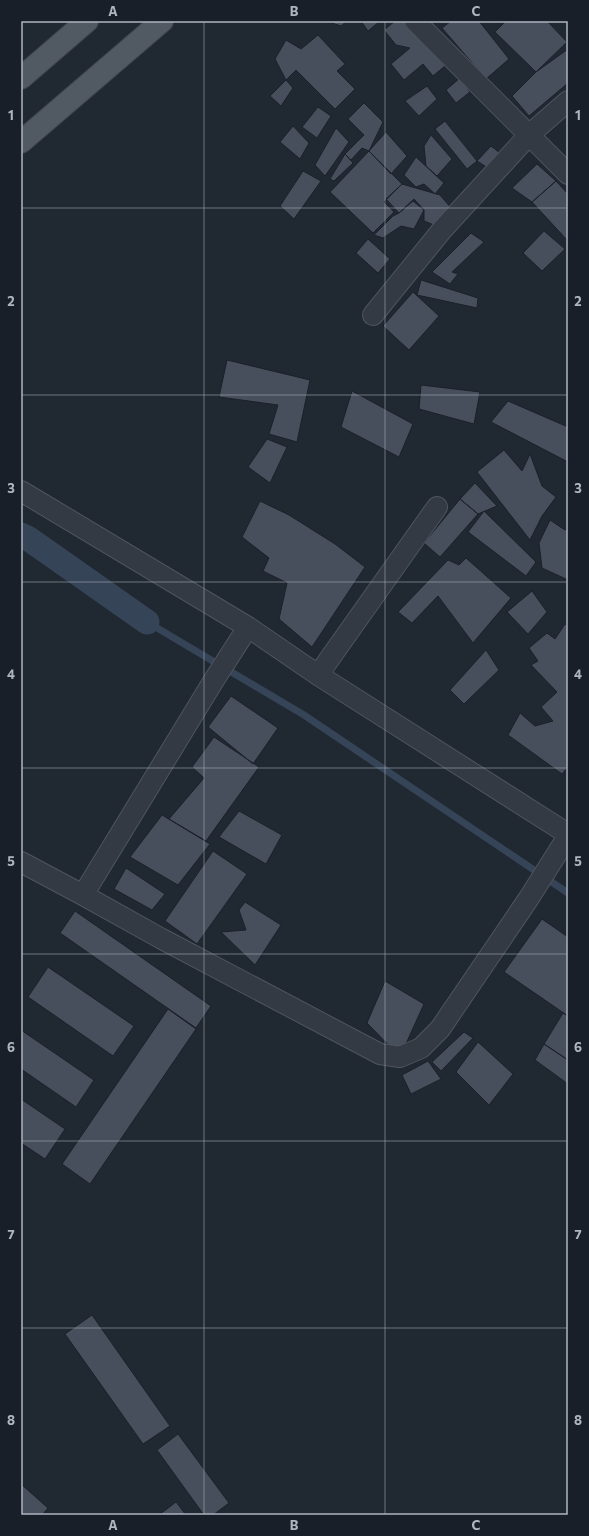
<svg xmlns="http://www.w3.org/2000/svg" width="589" height="1536" font-family="Commissioner,sans-serif">
	<style>
		.lines { fill: none; stroke-linecap: round; stroke-linejoin: round }
		.stream { stroke: #364458; stroke-width: 7 }
		.canal { stroke: #364458; stroke-width: 25 }
		.building { fill: #474f5c; stroke: #1b212a }
		.street-casing { stroke: #4e555e; stroke-width: 22 }
		.primary-casing { stroke: #3d434d; stroke-width: 24 }
		.street { stroke: #333a43; stroke-width: 20 }
		.primary { stroke: #515963; stroke-width: 22 }
		.grid { fill: none; stroke: #adb5c0; stroke-width: 1; stroke-opacity: 0.55 }
		.neatline { fill: none; stroke: #adb5c0; stroke-width: 1.5 }
		.grid-label { font-size: 13px; text-anchor: middle; font-weight: bold; fill: #adb5c0 }
	</style>
	<rect width="100%" height="100%" fill="#202832"/>
	<g class="lines">
		<path class="stream" d="M 147,622 L 304,715 L 568,893"/>
		<path class="canal" d="M 21,535 L 29,539 L 147,622"/>
	</g>
	<path class="building" d="M 326,21 L 347,21 L 341,26 Z
		M 361,21 L 380,21 L 368,31 Z
		M 395,21 L 407,21 L 445,66 L 433,76 L 423,64 L 404,80 L 391,64 L 410,48 L 396,45 L 384,30 Z
		M 451,21 L 479,21 L 509,59 L 486,79 L 442,28 Z
		M 506,21 L 547,21 L 567,42 L 536,72 L 495,32 Z
		M 318,35 L 345,64 L 337,71 L 355,89 L 335,109 L 296,70 L 286,80 L 275,59 L 286,40 L 301,49 Z
		M 568,49 L 568,83 L 529,116 L 512,96 L 536,72 Z
		M 460,78 L 470,92 L 456,103 L 446,90 Z
		M 286,80 L 293,88 L 281,106 L 270,96 Z
		M 427,86 L 437,99 L 419,116 L 405,101 Z
		M 364,103 L 383,122 L 369,151 L 362,148 L 351,160 L 345,154 L 364,135 L 348,119 Z
		M 318,107 L 331,116 L 317,138 L 302,127 Z
		M 445,121 L 477,161 L 467,169 L 435,129 Z
		M 293,126 L 309,143 L 300,159 L 280,142 Z
		M 336,128 L 349,142 L 325,176 L 315,165 Z
		M 386,132 L 407,156 L 391,174 L 369,151 Z
		M 431,135 L 452,159 L 437,176 L 426,166 L 424,146 Z
		M 491,146 L 500,153 L 488,168 L 477,161 Z
		M 369,151 L 402,184 L 384,202 L 394,212 L 373,233 L 330,192 Z
		M 345,154 L 353,163 L 334,181 L 330,179 Z
		M 416,157 L 444,183 L 435,194 L 424,184 L 416,187 L 404,175 Z
		M 537,164 L 556,181 L 532,202 L 512,188 Z
		M 303,171 L 321,181 L 294,219 L 280,206 Z
		M 556,181 L 568,194 L 567,240 L 532,202 Z
		M 402,184 L 440,195 L 452,209 L 434,225 L 424,221 L 424,210 L 414,199 L 399,213 L 386,199 Z
		M 413,201 L 424,210 L 414,229 L 401,226 L 383,238 L 374,235 L 393,216 L 399,213 Z
		M 544,231 L 565,249 L 542,271 L 523,253 Z
		M 471,233 L 484,242 L 452,272 L 458,274 L 450,284 L 432,272 Z
		M 368,239 L 390,259 L 378,273 L 356,253 Z
		M 421,280 L 478,298 L 477,308 L 417,295 Z
		M 413,292 L 439,316 L 409,350 L 383,326 Z
		M 227,360 L 310,380 L 297,442 L 269,434 L 278,405 L 219,397 Z
		M 421,385 L 480,392 L 474,424 L 419,409 Z
		M 352,391 L 413,424 L 399,457 L 341,427 Z
		M 508,401 L 568,427 L 568,462 L 491,422 Z
		M 267,439 L 287,447 L 270,483 L 248,467 Z
		M 504,450 L 522,471 L 530,454 L 542,486 L 556,497 L 542,516 L 530,540 L 477,472 Z
		M 475,483 L 497,506 L 478,514 L 460,499 Z
		M 460,499 L 478,514 L 440,557 L 424,543 Z
		M 260,501 L 289,515 L 335,544 L 365,567 L 312,647 L 279,619 L 287,583 L 263,571 L 269,558 L 242,537 Z
		M 484,511 L 536,562 L 526,576 L 468,532 Z
		M 550,520 L 565,530 L 568,528 L 568,580 L 542,568 L 539,543 Z
		M 466,558 L 511,598 L 473,643 L 438,596 L 412,623 L 398,612 L 448,560 L 459,565 Z
		M 532,591 L 547,612 L 528,634 L 507,612 Z
		M 565,624 L 568,626 L 568,767 L 562,774 L 508,735 L 520,713 L 535,726 L 553,721 L 541,707 L 557,692 L 531,665 L 538,661 L 529,648 L 547,633 L 555,639 Z
		M 486,650 L 499,670 L 464,704 L 450,690 Z
		M 231,696 L 278,728 L 253,764 L 208,727 Z
		M 214,737 L 259,767 L 206,841 L 169,819 L 204,778 L 192,767 Z
		M 239,811 L 282,835 L 266,864 L 219,837 Z
		M 162,815 L 210,844 L 178,885 L 130,857 Z
		M 213,851 L 247,874 L 197,944 L 165,921 Z
		M 126,868 L 165,894 L 152,910 L 114,889 Z
		M 245,902 L 281,925 L 255,965 L 221,932 L 246,930 L 239,910 Z
		M 75,911 L 211,1006 L 196,1028 L 60,933 Z
		M 542,919 L 568,937 L 568,1016 L 504,972 Z
		M 48,967 L 134,1026 L 113,1056 L 28,997 Z
		M 385,981 L 424,1004 L 400,1057 L 367,1023 Z
		M 168,1009 L 196,1029 L 90,1184 L 62,1164 Z
		M 563,1013 L 568,1016 L 568,1060 L 544,1044 Z
		M 21,1030 L 94,1080 L 76,1107 L 21,1069 Z
		M 464,1032 L 473,1038 L 441,1071 L 432,1062 Z
		M 478,1042 L 513,1074 L 489,1105 L 456,1072 Z
		M 544,1044 L 568,1060 L 568,1084 L 535,1060 Z
		M 428,1061 L 441,1079 L 411,1094 L 402,1075 Z
		M 21,1099 L 65,1129 L 45,1159 L 21,1143 Z
		M 92,1315 L 170,1426 L 143,1444 L 65,1334 Z
		M 178,1434 L 229,1503 L 213,1515 L 204,1515 L 157,1450 Z
		M 21,1484 L 48,1508 L 42,1515 L 21,1515 Z
		M 176,1502 L 186,1515 L 159,1515 Z"/>
	<g class="lines">
		<g class="street-casing">
			<path id="street" d="M 415,21 L 568,174
				M 373,315 L 442,230 L 529,135 L 568,101
				M 21,491 L 248,627 L 318,675 L 568,834
				M 318,675 L 437,507
				M 21,862 L 83,895 L 162,939 L 380,1054 L 400,1057 L 421,1048 L 440,1029 L 529,898 L 568,836
				M 83,895 L 214,680 L 248,627"/>
		</g>
		<g class="primary-casing">
			<path id="primary" d="M 21,78 L 87,21
				M 21,142 L 162,21"/>
		</g>
		<use href="#street" class="street"/>
		<use href="#primary" class="primary"/>
	</g>
	<path class="grid" d="M 204,21 L 204,1515M 385,21 L 385,1515M 21,208 L 568,208M 21,395 L 568,395M 21,582 L 568,582M 21,768 L 568,768M 21,954 L 568,954M 21,1141 L 568,1141M 21,1328 L 568,1328"/>
	<rect width="589" height="1536" fill="none" stroke="#191f28" stroke-width="44"/>
	<rect x="22" y="22" width="545" height="1492" class="neatline"/>
	<g class="grid-label">
		<text x="113" y="16">A</text>
		<text x="294" y="16">B</text>
		<text x="476" y="16">C</text>
		<text x="11" y="120">1</text>
		<text x="578" y="120">1</text>
		<text x="11" y="306">2</text>
		<text x="578" y="306">2</text>
		<text x="11" y="493">3</text>
		<text x="578" y="493">3</text>
		<text x="11" y="679">4</text>
		<text x="578" y="679">4</text>
		<text x="11" y="866">5</text>
		<text x="578" y="866">5</text>
		<text x="11" y="1052">6</text>
		<text x="578" y="1052">6</text>
		<text x="11" y="1239">7</text>
		<text x="578" y="1239">7</text>
		<text x="11" y="1425">8</text>
		<text x="578" y="1425">8</text>
		<text x="113" y="1530">A</text>
		<text x="294" y="1530">B</text>
		<text x="476" y="1530">C</text>
	</g>
</svg>
